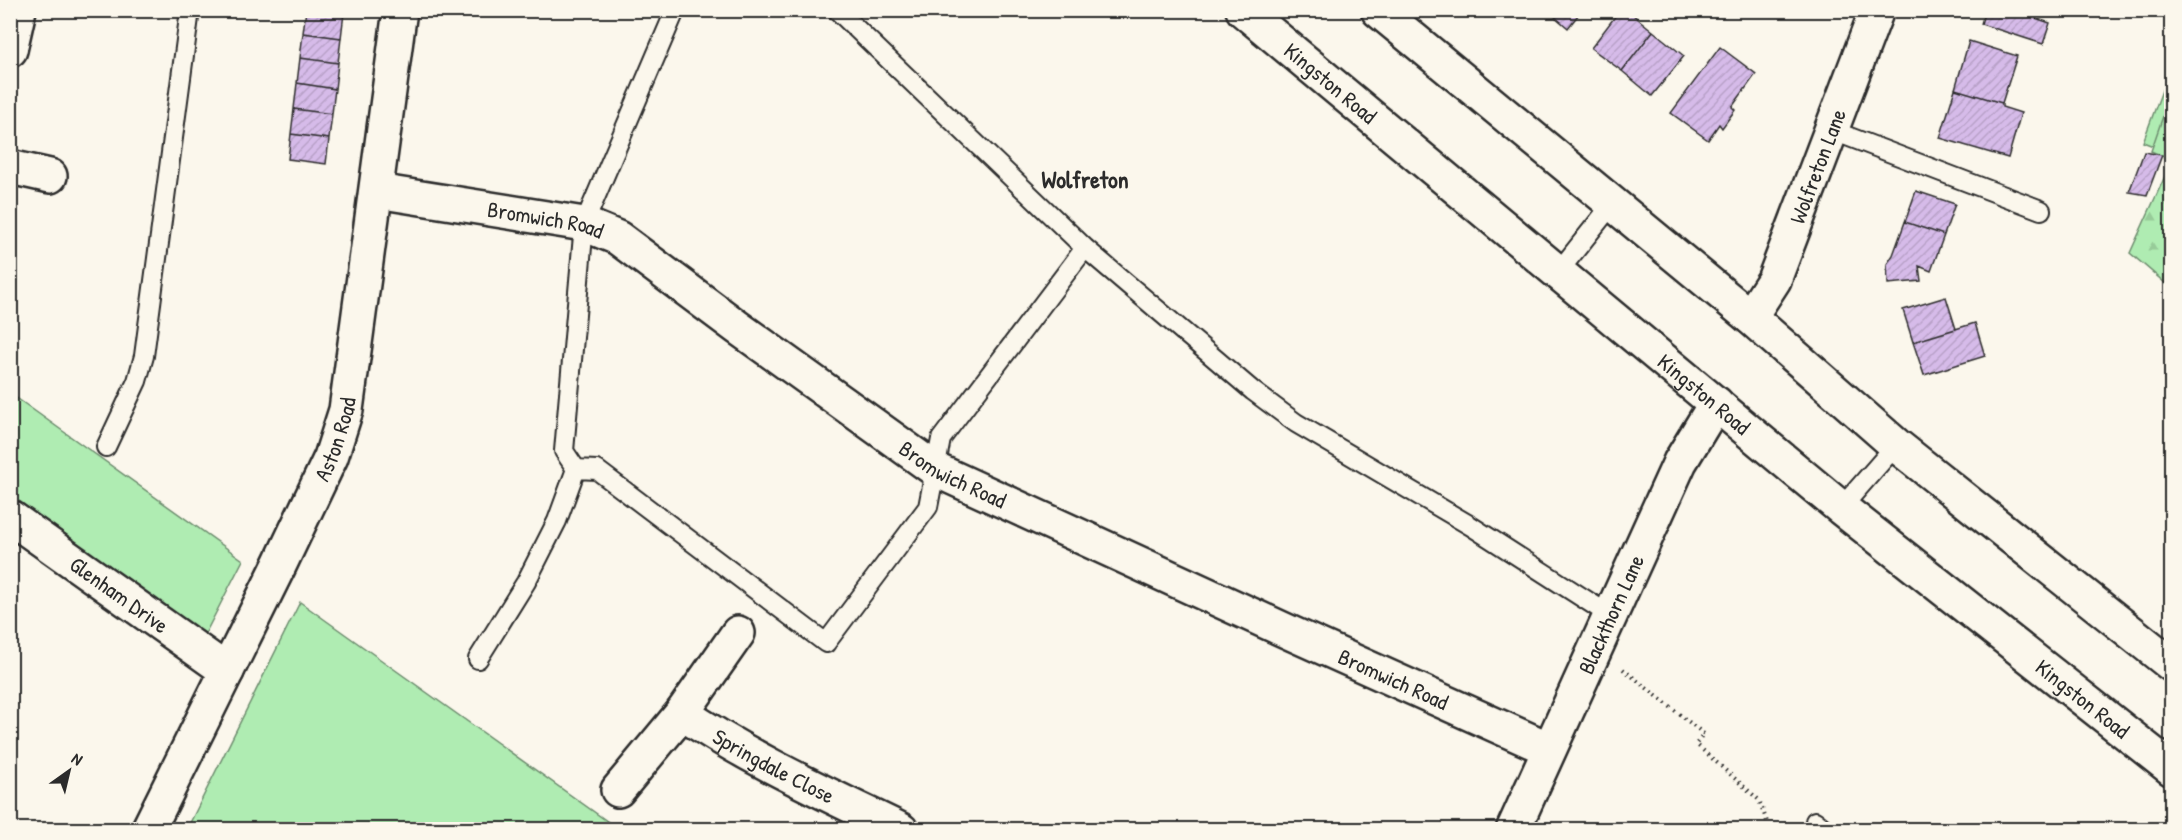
<svg xmlns="http://www.w3.org/2000/svg" width="2182" height="840" font-family="'Patrick Hand',sans-serif">
	<style>
		.grass { fill: #afecb2; stroke: #6d8c6e; stroke-width: 1.5 }
		.forest { fill: url(#forest-firs); stroke: #6d8c6e; stroke-width: 1.5 }
		.building { fill: url(#building-hatch); stroke: #2b2b2b; stroke-width: 1.5 }
		.lines { fill: none; stroke-linecap: round; stroke-linejoin: round }
		.lane-casing { stroke: #2b2b2b; stroke-width: 22 }
		.street-casing { stroke: #2b2b2b; stroke-width: 38 }
		.secondary-casing { stroke: #2b2b2b; stroke-width: 38 }
		.path { stroke: #2b2b2b; stroke-width: 4; stroke-dasharray: 1.5 4.5; stroke-linecap: butt }
		.lane { stroke: #fbf7ec; stroke-width: 18 }
		.street { stroke: #fbf7ec; stroke-width: 33 }
		.secondary { stroke: #fbf7ec; stroke-width: 33 }
		.labels { text-anchor: middle; stroke-width: 4.5; stroke-linejoin: round; paint-order: stroke }
		.street-label { font-size: 22px; fill: #2b2b2b; stroke: #fbf7ec }
		.neighbourhood-label { font-size: 24px; font-weight: bold; fill: #2b2b2b; stroke: #fbf7ec }
	</style>
	<defs>
		<pattern id="forest-firs" width="22" height="20" patternUnits="userSpaceOnUse" patternTransform="scale(1.5)"><rect width="22" height="20" fill="#afecb2"/><path d="M5 1l3.5 6h-7zM16 11l3.5 6h-7z" fill="#97cb99"/></pattern>
		<pattern id="building-hatch" width="6" height="6" patternUnits="userSpaceOnUse" patternTransform="scale(1.5)"><rect width="6" height="6" fill="#d6bbe9"/><path d="M-1 1l2-2M0 6l6-6M5 7l2-2" fill="none" stroke="#b8a1c8"/></pattern>
	</defs>
	<rect width="100%" height="100%" fill="#fbf7ec"/>
	<filter id="ink" filterUnits="userSpaceOnUse"><feTurbulence type="fractalNoise" baseFrequency=".0167" numOctaves="2"/><feDisplacementMap in="SourceGraphic" scale="12" xChannelSelector="R" yChannelSelector="G"/><feConvolveMatrix kernelMatrix="1 2 1 2 8 2 1 2 1" color-interpolation-filters="sRGB"/></filter>
	<g filter="url(#ink)">
		<path class="grass" d="M 2171,66 L 2171,153 L 2143,142 Z
			M 11,394 L 243,560 L 204,636 L 11,497 Z
			M 300,602 L 618,829 L 187,829 Z"/>
		<path class="forest" d="M 2171,93 L 2171,160 L 2151,151 Z
			M 2171,163 L 2171,288 L 2130,253 Z"/>
		<path class="building" d="M 306,10 L 344,13 L 341,38 L 303,33 Z
			M 1547,10 L 1582,10 L 1568,28 Z
			M 1620,10 L 1627,10 L 1653,31 L 1622,71 L 1591,48 Z
			M 1985,10 L 2037,10 L 2035,18 L 2050,23 L 2043,44 L 1981,24 Z
			M 1653,31 L 1684,56 L 1652,96 L 1622,71 Z
			M 303,33 L 341,38 L 338,63 L 300,58 Z
			M 1969,41 L 2017,56 L 2002,103 L 1955,89 Z
			M 1720,47 L 1756,74 L 1732,107 L 1735,110 L 1722,128 L 1719,124 L 1708,140 L 1671,113 Z
			M 300,58 L 338,63 L 335,89 L 297,83 Z
			M 297,83 L 335,89 L 332,114 L 294,109 Z
			M 1955,89 L 2002,103 L 2002,107 L 2021,113 L 2008,158 L 1940,138 Z
			M 294,109 L 332,114 L 329,139 L 291,134 Z
			M 291,134 L 329,139 L 326,164 L 288,159 Z
			M 2144,152 L 2162,155 L 2147,195 L 2129,192 Z
			M 1916,191 L 1955,204 L 1944,235 L 1905,222 Z
			M 1905,222 L 1944,235 L 1931,271 L 1919,266 L 1921,281 L 1888,284 L 1887,264 L 1893,255 Z
			M 1946,297 L 1956,329 L 1913,342 L 1903,310 Z
			M 1975,323 L 1985,356 L 1924,375 L 1913,342 Z"/>
		<g class="lines">
			<g class="lane-casing">
				<path id="lane" d="M 837,10 L 1085,248 L 1253,391 L 1296,423 L 1471,526 L 1611,616
					M 1831,130 L 2041,210
					M 1559,271 L 1613,203
					M 106,447 L 137,381 L 144,356 L 190,10
					M 576,469 L 597,470 L 826,643 L 928,507 L 941,439 L 1085,248
					M 576,469 L 564,451 L 584,224 L 675,11
					M 1841,508 L 1896,445
					M 478,659 L 526,582 L 557,521 L 576,469
					M 1815,821 L 1826,830"/>
			</g>
			<g class="street-casing">
				<g id="street">
					<path d="M 10,50 L 19,10"/>
					<path d="M 10,167 L 50,176"/>
					<path id="s1" d="M 377,191 L 584,224 L 618,238 L 737,327 L 936,470 L 1293,634 L 1549,749"/>
					<path id="s2" d="M 1750,317 L 1774,280 L 1877,10"/>
					<path id="s3" d="M 10,517 L 227,671"/>
					<path id="s4" d="M 682,713 C 752,760 825,793 901,830"/>
					<path d="M 618,790 L 682,713 L 738,633"/>
					<path id="s5" d="M 148,830 L 280,564 L 331,457 L 346,410 L 400,10"/>
					<path id="s6" d="M 1513,830 L 1680,462 L 1716,403"/>
				</g>
			</g>
			<g class="secondary-casing">
				<g id="secondary">
					<path id="s7" d="M 1243,10 L 1841,508 L 2172,769"/>
					<path d="M 1378,10 L 1750,317 L 1896,445 L 2172,665"/>
				</g>
			</g>
			<path class="path" d="M 1623,669 L 1704,734 L 1696,744 L 1759,800 L 1770,830"/>
			<use href="#lane" class="lane"/>
			<use href="#street" class="street"/>
			<use href="#secondary" class="secondary"/>
		</g>
	</g>
	<g class="labels">
		<g class="street-label">
			<text dy="8" stroke="none"><textPath href="#s7" startOffset="114">Kingston Road</textPath></text>
			<text dy="8" stroke="none"><textPath href="#s2" startOffset="166">Wolfreton Lane</textPath></text>
			<text dy="8" stroke="none"><textPath href="#s1" startOffset="171">Bromwich Road</textPath></text>
			<text dy="8" stroke="none"><textPath href="#s7" startOffset="600">Kingston Road</textPath></text>
			<text dy="8" stroke="none"><textPath href="#s5" startOffset="434">Aston Road</textPath></text>
			<text dy="8" stroke="none"><textPath href="#s1" startOffset="657">Bromwich Road</textPath></text>
			<text dy="8" stroke="none"><textPath href="#s3" startOffset="134">Glenham Drive</textPath></text>
			<text dy="8" stroke="none"><textPath href="#s6" startOffset="237">Blackthorn Lane</textPath></text>
			<text dy="8" stroke="none"><textPath href="#s1" startOffset="1143">Bromwich Road</textPath></text>
			<text dy="8" stroke="none"><textPath href="#s7" startOffset="1086">Kingston Road</textPath></text>
			<text dy="8" stroke="none"><textPath href="#s4" startOffset="106">Springdale Close</textPath></text>
		</g>
		<g class="neighbourhood-label">
			<text x="1085" y="188">Wolfreton</text>
		</g>
	</g>
	<rect width="2182" height="840" fill="none" stroke="#fbf7ec" stroke-width="36"/>
	<rect x="18" y="18" width="2146" height="804" fill="none" stroke="#2b2b2b" stroke-width="2" filter="url(#ink)"/>
	<g transform="translate(69 771) rotate(34)" stroke="#fbf7ec" stroke-width="4.5" paint-order="stroke">
	<path d="M0-4.5L10 22L0 15L-10 22Z" fill="#2b2b2b"/>
	<text y="-9" font-size="16" font-weight="bold" text-anchor="middle" fill="#2b2b2b">N</text>
	</g>
</svg>
